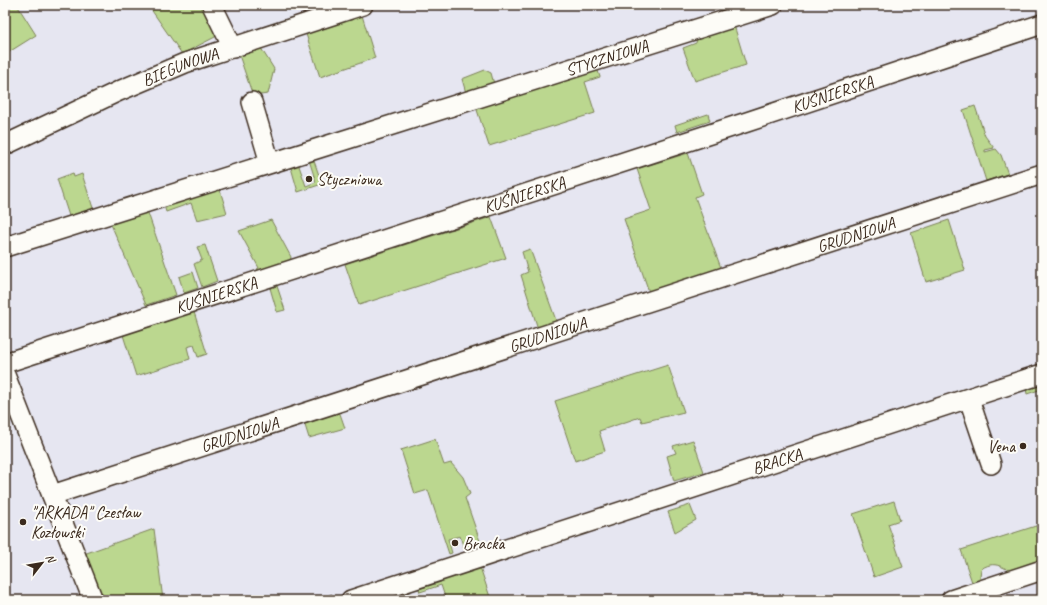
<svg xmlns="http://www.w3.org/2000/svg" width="1047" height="605" font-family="Caveat,sans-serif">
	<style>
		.green { fill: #bbd78f; stroke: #7b8056 }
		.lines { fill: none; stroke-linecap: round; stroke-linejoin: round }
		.minor-casing { stroke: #3b2a1e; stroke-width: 22 }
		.path { stroke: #3b2a1e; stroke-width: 2.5; stroke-dasharray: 3 3; stroke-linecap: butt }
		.minor { stroke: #fdfcf7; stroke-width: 19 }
		.poi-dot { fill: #3b2a1e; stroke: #fdfcf7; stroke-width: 1.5 }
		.labels { text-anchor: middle; stroke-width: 4; stroke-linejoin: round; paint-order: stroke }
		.street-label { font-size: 17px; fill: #3b2a1e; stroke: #fdfcf7 }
		.poi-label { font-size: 17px; fill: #3b2a1e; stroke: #fdfcf7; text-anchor: start }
	</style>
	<rect width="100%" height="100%" fill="#e6e6f1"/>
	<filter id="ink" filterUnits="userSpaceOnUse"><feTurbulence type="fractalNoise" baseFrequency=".025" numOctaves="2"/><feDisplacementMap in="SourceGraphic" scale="8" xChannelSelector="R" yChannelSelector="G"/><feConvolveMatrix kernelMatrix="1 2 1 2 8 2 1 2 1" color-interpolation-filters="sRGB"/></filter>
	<g filter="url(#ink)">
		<path class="green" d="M 5,5 L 17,5 L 36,35 L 9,52 L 5,45 Z
			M 148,5 L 206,5 L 217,36 L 182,54 Z
			M 361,12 L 375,58 L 320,77 L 305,31 C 326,32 342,20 361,12 Z
			M 734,25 L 746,65 L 695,81 L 683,48 L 696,43 L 697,37 Z
			M 259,45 L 274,69 L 268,94 L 253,96 L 238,52 Z
			M 597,68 L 600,77 L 585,82 L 595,113 L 489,146 L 476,107 Z
			M 485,70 L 491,73 L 494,84 L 466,93 L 462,79 Z
			M 975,106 L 985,136 L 994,148 L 985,150 L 985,152 L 996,149 L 1001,155 L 1008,174 L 986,181 L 963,110 Z
			M 708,114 L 710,121 L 677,132 L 675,125 Z
			M 688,153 L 702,194 L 695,197 L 721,268 L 649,292 L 624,219 L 651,210 L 637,169 Z
			M 313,158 L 322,184 L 298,192 L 290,164 L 298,163 L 306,186 L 316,182 L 309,160 Z
			M 73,173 L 74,177 L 82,174 L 94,211 L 70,219 L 57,179 Z
			M 219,187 L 227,213 L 197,220 L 191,203 L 166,212 L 164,205 Z
			M 147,210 L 176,295 L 146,305 L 110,222 Z
			M 491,217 L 506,258 L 359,305 L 345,264 Z
			M 271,220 L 291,257 L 290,261 L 265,271 L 264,269 L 258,271 L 257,269 L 259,268 L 239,231 Z
			M 949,220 L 965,270 L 926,282 L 911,233 Z
			M 205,245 L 217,281 L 202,287 L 194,264 L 202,260 L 197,247 Z
			M 530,249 L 557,323 L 538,329 L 521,275 L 528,272 L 522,252 Z
			M 193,272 L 198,288 L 184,293 L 179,277 Z
			M 277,286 L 285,310 L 277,312 L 270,288 Z
			M 194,312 L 207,354 L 198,357 L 194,345 L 187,347 L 190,359 L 136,376 L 123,335 Z
			M 668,365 L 684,412 L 642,422 L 640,417 L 599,431 L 605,451 L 575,461 L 555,401 Z
			M 1042,383 L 1042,389 L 1027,394 L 1026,389 Z
			M 338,408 L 345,428 L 309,438 L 303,419 Z
			M 435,439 L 444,465 L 451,463 L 463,477 L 470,494 L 465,498 L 481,544 L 464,549 L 460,536 L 448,539 L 452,553 L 449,554 L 428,490 L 415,494 L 401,450 Z
			M 693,440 L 704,472 L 674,481 L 667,456 L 676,453 L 673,446 Z
			M 894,501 L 900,520 L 888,524 L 903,567 L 874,577 L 853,514 Z
			M 690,505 L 696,520 L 675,532 L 668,512 Z
			M 1042,524 L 1042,564 C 1035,566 1028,571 1021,572 C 1005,574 999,557 981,569 L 979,586 L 974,588 L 961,550 Z
			M 154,529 L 163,600 L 97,600 L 81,555 Z
			M 480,567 L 491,600 L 446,600 L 441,585 L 420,592 L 419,589 L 441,582 L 440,580 Z
			M 403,591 L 406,597 L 396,600 L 376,600 Z"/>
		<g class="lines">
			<g class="minor-casing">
				<g id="minor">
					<path d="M 212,5 L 233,48"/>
					<path d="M 252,102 L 270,163"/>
					<path id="s1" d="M 5,145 L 119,91 L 185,63 L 363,5"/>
					<path id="s2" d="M 5,247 L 773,5"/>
					<path id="s3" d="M 5,363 L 747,122 L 1042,24"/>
					<path d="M 5,375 L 93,600"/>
					<path d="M 969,399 L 991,464"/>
					<path id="s4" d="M 52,495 L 1042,174"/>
					<path id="s5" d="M 351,600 L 1042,374"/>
					<path d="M 951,600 L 1042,570"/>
				</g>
			</g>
			<path class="path" d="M 789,7 L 795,5
				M 318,600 L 335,594"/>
			<use href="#minor" class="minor"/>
		</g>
	</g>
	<g class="poi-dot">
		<circle cx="309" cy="179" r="4"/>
		<circle cx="1023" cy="446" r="4"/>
		<circle cx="23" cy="522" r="4"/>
		<circle cx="455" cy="543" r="4"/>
	</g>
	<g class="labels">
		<g class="street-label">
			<text dy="6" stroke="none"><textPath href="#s2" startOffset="631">STYCZNIOWA</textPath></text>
			<text dy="6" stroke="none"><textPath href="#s1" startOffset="192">BIEGUNOWA</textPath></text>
			<text dy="6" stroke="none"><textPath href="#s3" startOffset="870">KUŚNIERSKA</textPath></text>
			<text dy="6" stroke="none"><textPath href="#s3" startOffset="546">KUŚNIERSKA</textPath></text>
			<text dy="6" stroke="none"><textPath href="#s4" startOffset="845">GRUDNIOWA</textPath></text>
			<text dy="6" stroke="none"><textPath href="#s3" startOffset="222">KUŚNIERSKA</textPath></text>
			<text dy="6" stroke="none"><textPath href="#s4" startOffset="521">GRUDNIOWA</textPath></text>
			<text dy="6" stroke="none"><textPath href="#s4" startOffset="197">GRUDNIOWA</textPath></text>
			<text dy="6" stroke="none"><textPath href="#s5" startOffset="448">BRACKA</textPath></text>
		</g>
		<g class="poi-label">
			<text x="317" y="185">Styczniowa</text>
			<text x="1015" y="452" text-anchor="end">Vena</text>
			<text x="31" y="518">"ARKADA" Czesław<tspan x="31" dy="20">Kozłowski</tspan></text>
			<text x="463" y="549">Bracka</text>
		</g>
	</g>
	<rect width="1047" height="605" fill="none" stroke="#fdfcf7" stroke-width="20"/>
	<rect x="10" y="10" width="1027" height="585" fill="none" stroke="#3b2a1e" stroke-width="1.5" filter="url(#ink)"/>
	<g transform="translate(42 563) rotate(59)" stroke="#fdfcf7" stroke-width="3" paint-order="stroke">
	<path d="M0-3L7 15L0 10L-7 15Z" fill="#3b2a1e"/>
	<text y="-6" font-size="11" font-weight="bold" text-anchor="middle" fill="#3b2a1e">N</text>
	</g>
</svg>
